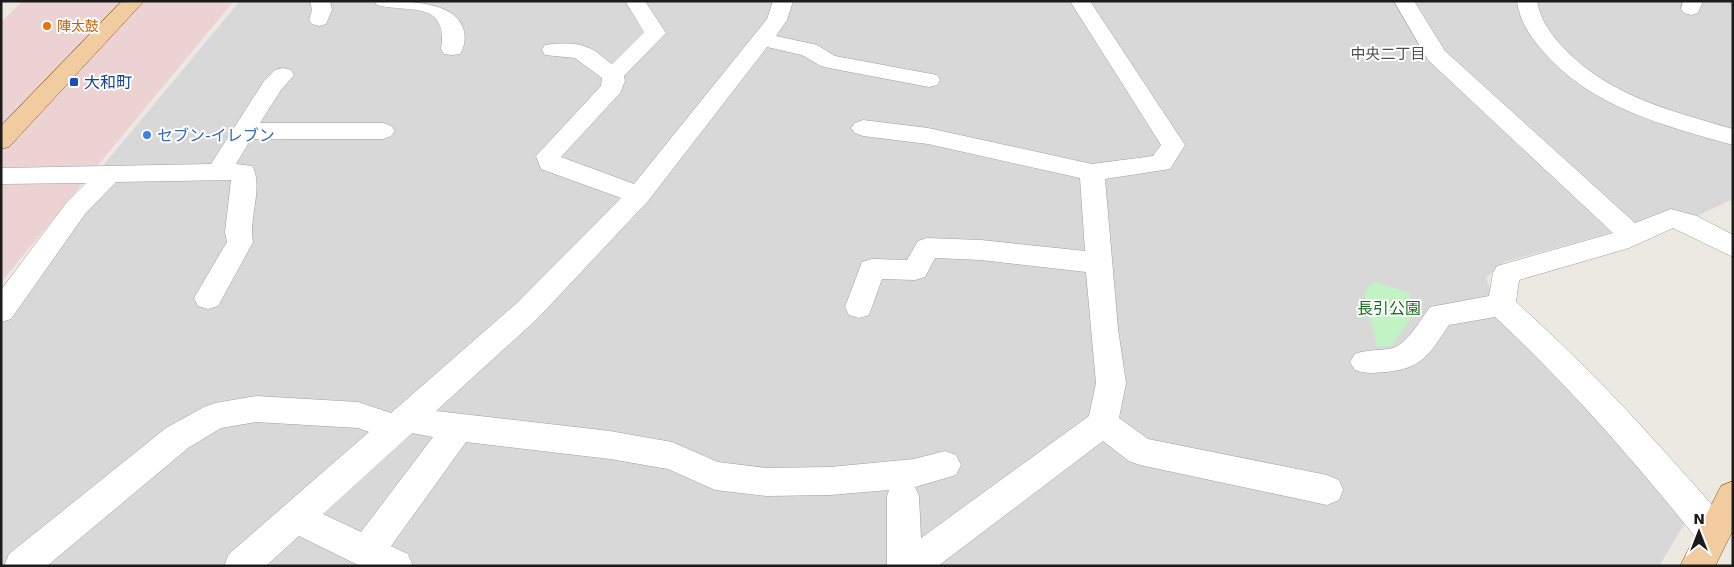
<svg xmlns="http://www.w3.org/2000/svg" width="1734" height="567" font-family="'DejaVu Sans','Noto Sans JP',sans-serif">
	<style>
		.residential { fill: #d9d8d8 }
		.commercial { fill: #ecd2d2 }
		.park { fill: #c2f3c4 }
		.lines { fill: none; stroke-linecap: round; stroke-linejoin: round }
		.minor-casing { stroke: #9f9f9f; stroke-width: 1 }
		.major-casing { stroke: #855a0e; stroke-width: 1 }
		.minor { fill: #fff; fill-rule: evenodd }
		.major { fill: #f2cca1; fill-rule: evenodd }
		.food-dot { fill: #e8710a; stroke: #fff; stroke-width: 2 }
		.transit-dot { fill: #1a4fb4; stroke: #fff; stroke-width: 2 }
		.shop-dot { fill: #3f7fe0; stroke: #fff; stroke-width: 2 }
		.labels { text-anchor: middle; stroke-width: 4; stroke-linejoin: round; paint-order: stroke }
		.far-food-label { font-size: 14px; fill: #c56008; stroke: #fff; text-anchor: start }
		.far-neighbourhood-label { font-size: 15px; fill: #4e4e4e; stroke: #fff }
		.transit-label { font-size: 16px; fill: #164399; stroke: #fff; text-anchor: start }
		.shop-label { font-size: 16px; fill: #366cbe; stroke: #fff; text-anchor: start }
		.park-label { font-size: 16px; fill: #156e1a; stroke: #fff }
	</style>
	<rect width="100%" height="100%" fill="#ece8e2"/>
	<path class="residential" d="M 240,1 L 1733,1 L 1733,199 L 1693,218 L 1614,232 L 1504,262 L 1486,278 L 1500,317 L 1688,518 L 1659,566 L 1,566 L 1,288 Z"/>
	<path class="commercial" d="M 23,1 L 234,1 L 1,282 L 1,22 Z"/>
	<path class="park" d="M 1375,282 L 1410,293 L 1410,320 L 1391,346 L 1377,347 L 1364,292 Z"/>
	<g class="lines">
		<g class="minor-casing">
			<path id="minor" d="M 310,1 L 330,1 L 332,10 L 326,24 L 319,26 L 312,24 L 309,20 L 312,10 Z
				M 374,1 C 402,1 454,0 463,28 C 466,36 465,46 460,54 L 452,55 L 444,54 L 441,49 C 449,0 409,13 377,5 Z
				M 625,1 L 645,1 L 666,33 L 624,76 L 625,81 L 620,93 L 561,157 L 634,184 L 767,19 L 773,1 L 793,1 L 787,20 L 776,36 L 817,45 L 835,56 L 937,75 L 940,80 L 937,85 L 929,87 L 829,68 L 821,66 L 802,55 L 767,47 L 648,201 L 537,319 L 436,411 L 610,431 L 672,442 L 718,462 L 767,468 L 830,467 L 914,459 L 945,451 L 956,455 L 961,465 L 956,475 L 915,487 L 919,496 L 921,538 L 1089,416 L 1096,383 L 1086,272 L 981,260 L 935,258 L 925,277 L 915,280 L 882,279 L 869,315 L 859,318 L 849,315 L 845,307 L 862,262 L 872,259 L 907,260 L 918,241 L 927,238 L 981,240 L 1085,251 L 1080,178 L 928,144 L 863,136 L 855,133 L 851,128 L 855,123 L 863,120 L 928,128 L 1092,164 L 1153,156 L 1161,145 L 1070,1 L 1090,1 L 1185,145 L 1170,169 L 1105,179 L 1118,329 L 1126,383 L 1119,418 L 1148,439 L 1327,475 L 1339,480 L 1343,490 L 1339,500 L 1327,505 L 1140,465 L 1129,461 L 1103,441 L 938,566 L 887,566 L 887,496 L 889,490 L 830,495 L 767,496 L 715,490 L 668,469 L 610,459 L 466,442 L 391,546 L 408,554 L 413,566 L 360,566 L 299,536 L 266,566 L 224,566 L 229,554 L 369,432 L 358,428 L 256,422 L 221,428 L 188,448 L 47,566 L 4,566 L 9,554 L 166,428 L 204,407 L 215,403 L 256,396 L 358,402 L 391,413 L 517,303 L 621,198 L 541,169 L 536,156 L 601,86 L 602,78 L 575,58 L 545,55 L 542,50 L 545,45 C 557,43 578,42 589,48 C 597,51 604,59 612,64 L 644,32 ZM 412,433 L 433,437 L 361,532 L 323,514 Z
				M 1394,1 L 1414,1 L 1445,51 L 1635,223 L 1671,209 L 1697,216 L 1733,235 L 1733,257 L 1673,228 L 1629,248 L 1519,280 L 1516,302 C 1574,354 1629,411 1681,470 C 1698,490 1719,509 1730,533 L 1725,544 L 1713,549 L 1701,544 C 1637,464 1570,387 1495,317 L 1449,325 C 1430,353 1422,369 1386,372 C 1374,373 1366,374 1355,370 L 1350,362 L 1355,354 C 1367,349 1381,351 1393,348 C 1407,344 1422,318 1430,307 L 1489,296 L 1493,273 L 1497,266 L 1613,233 L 1428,60 Z
				M 1517,1 L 1537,1 C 1540,18 1549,32 1560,44 C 1605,95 1671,111 1733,129 L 1733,145 C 1662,125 1590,107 1541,49 C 1529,35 1519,19 1517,1 Z
				M 1683,1 L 1703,1 L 1698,13 L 1691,15 L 1684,13 L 1681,9 Z
				M 283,68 L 291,70 L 294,75 L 281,90 L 260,123 L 383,123 L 391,126 L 395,131 L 391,136 L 383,139 L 251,139 L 236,164 L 252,166 C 264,186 248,219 253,242 L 218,306 L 208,309 L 198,306 L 194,298 L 227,242 L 225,232 L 231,180 L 116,182 L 85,214 L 11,319 L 1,322 L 1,290 L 67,202 L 86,183 L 1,184 L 1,168 L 211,164 L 264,81 L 275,70 Z"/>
		</g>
		<g class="major-casing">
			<path id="major" d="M 122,1 L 144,1 L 9,147 L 1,149 L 1,126 Z
				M 1733,481 L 1733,530 L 1715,566 L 1680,566 L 1721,486 Z"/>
		</g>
		<use href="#minor" class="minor"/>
		<use href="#major" class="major"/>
	</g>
	<circle class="food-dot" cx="47" cy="26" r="5"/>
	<rect class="transit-dot" x="69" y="77" width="10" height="10" rx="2.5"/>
	<circle class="shop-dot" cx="147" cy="135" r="5"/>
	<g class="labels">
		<g class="far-food-label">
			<text x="57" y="31">陣太鼓</text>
		</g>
		<g class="far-neighbourhood-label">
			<text x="1388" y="59">中央二丁目</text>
		</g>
		<g class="transit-label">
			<text x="84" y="88">大和町</text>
		</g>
		<g class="shop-label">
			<text x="157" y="141">セブン-イレブン</text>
		</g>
		<g class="park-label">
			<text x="1389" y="314">長引公園</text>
		</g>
	</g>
	<rect width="1734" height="567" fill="none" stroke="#1b1b1b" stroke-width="5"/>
	<g transform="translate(1699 532)" stroke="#ffffff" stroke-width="4" paint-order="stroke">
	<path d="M0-4L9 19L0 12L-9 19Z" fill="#1b1b1b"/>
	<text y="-8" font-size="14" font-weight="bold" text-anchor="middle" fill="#1b1b1b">N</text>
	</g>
</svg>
